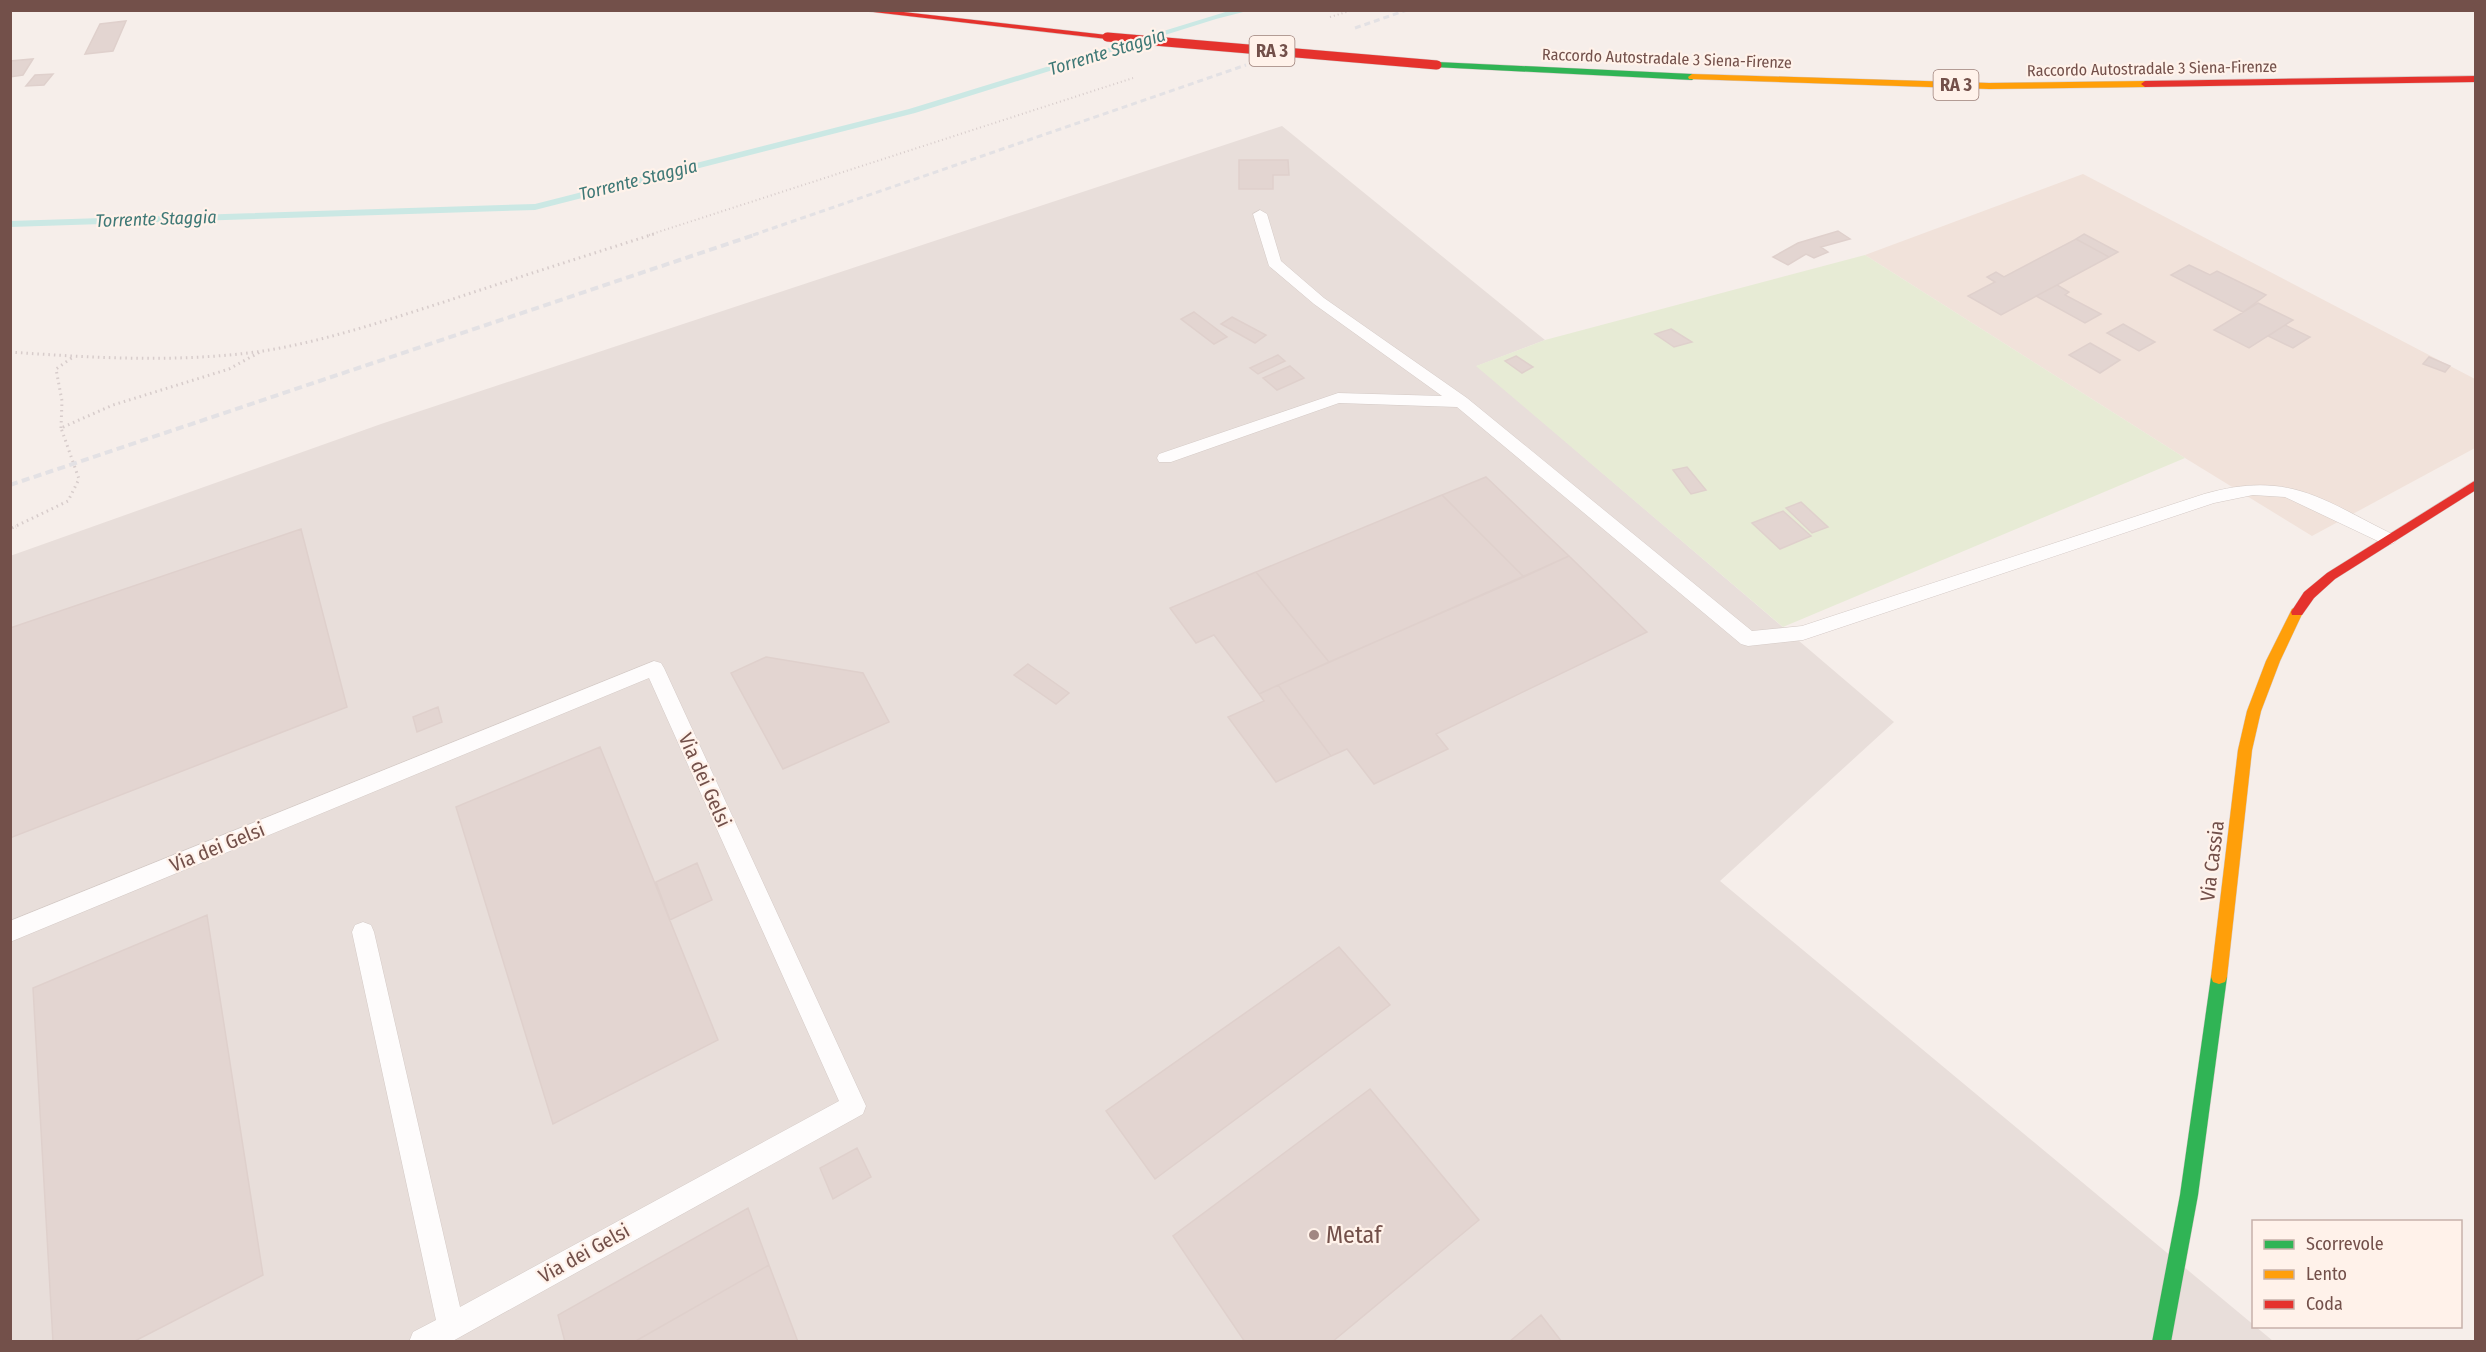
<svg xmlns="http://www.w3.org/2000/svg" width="2486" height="1352" font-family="'Fira Sans Condensed',sans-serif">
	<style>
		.residential { fill: #f1e2da }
		.industrial { fill: #e8deda }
		.green { fill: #e7ebd5 }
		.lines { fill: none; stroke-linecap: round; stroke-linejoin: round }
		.stream { fill: #cbe8e4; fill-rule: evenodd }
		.building { fill: #e3d5d1; stroke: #dfd0cc; stroke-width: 1.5 }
		.lane-casing { stroke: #d4cac6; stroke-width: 1 }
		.fast-casing { stroke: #d5c9c6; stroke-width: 1 }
		.slow-casing { stroke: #d5c9c6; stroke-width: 1 }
		.jam-casing { stroke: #d5c9c6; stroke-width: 1 }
		.path-far2 { stroke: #d7cccb; stroke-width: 2; stroke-dasharray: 1 3; stroke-linecap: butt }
		.path-far1 { stroke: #d7cccb; stroke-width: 3; stroke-dasharray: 1.5 4; stroke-linecap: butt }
		.path { stroke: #d7cccb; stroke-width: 4; stroke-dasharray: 1.5 4.5; stroke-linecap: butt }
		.lane { fill: #fefcfc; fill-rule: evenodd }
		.fast { fill: #30b455; fill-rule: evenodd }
		.slow { fill: #ff9f0a; fill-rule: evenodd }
		.jam { fill: #e5322d; fill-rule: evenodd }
		.rail-far1 { stroke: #e3e1e4; stroke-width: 3; stroke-dasharray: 6 4; stroke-linecap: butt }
		.rail { stroke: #e3e1e4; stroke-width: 4; stroke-dasharray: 8 4.5; stroke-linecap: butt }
		.jam-bridge-casing { stroke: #d5c8c6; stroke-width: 10; stroke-linecap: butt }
		.jam-bridge { stroke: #e5322d; stroke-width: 9 }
		.poi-dot { fill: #a18782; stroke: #fff2ea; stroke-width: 2 }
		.labels { text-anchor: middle; stroke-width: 4.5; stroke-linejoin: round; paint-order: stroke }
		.far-street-label { font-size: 16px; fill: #73504a; stroke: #fff2ea }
		.shield { fill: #fff2ea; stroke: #9d817a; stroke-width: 1.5 }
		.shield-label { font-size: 18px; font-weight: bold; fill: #73504a }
		.far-water-label { font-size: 18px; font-style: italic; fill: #3e7876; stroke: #fff2ea }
		.street-label { font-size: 20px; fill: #73504a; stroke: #fff2ea }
		.near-poi-label { font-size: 24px; fill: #73504a; stroke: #fff2ea; text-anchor: start }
	</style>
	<rect width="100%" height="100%" fill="#f6eeea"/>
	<path class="residential" d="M 2083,174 L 2475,379 L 2475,448 L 2312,536 L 2185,458 L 1865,255 Z"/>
	<path class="industrial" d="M 1282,126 L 1545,340 L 1477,366 L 1894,722 L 1720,881 L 2273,1341 L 11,1341 L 10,556 L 381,424 Z"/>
	<path class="green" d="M 1865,255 L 2185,458 L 1783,627 L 1476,366 L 1545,340 Z"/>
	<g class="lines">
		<path class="stream" d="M 1232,10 L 1251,10 L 1216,19 L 915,113 L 535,210 L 10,227 L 10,221 L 535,204 L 909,109 Z"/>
	</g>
	<path class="building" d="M 126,21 L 113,51 L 85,54 L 100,24 Z
		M 33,59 L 23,75 L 10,77 L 10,61 Z
		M 53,74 L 44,85 L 26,86 L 35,75 Z
		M 1239,160 L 1288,160 L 1289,175 L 1273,175 L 1273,189 L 1239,189 Z
		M 1838,231 L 1850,239 L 1821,247 L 1828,252 L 1814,258 L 1806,254 L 1788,265 L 1773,257 L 1798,243 Z
		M 2084,234 L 2118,252 L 2109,257 L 2076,239 Z
		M 2076,239 L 2109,257 L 2001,315 L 1968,296 L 1995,282 L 1987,277 L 1996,272 L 2004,277 Z
		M 2189,265 L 2210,275 L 2217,271 L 2266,295 L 2243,312 L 2171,275 Z
		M 2057,285 L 2069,292 L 2065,295 L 2101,314 L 2085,323 L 2036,296 Z
		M 2258,303 L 2293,320 L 2249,348 L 2214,330 Z
		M 1194,312 L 1227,337 L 1214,344 L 1181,319 Z
		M 1232,317 L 1266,335 L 1255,343 L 1221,324 Z
		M 2123,324 L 2155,342 L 2139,351 L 2107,333 Z
		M 2285,325 L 2310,337 L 2293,348 L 2268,336 Z
		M 1671,329 L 1692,342 L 1674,347 L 1655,334 Z
		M 2090,343 L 2120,360 L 2100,373 L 2069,355 Z
		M 1278,355 L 1285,361 L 1258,374 L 1250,368 Z
		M 1516,356 L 1533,367 L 1522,373 L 1505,361 Z
		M 2429,357 L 2450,366 L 2445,372 L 2423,364 Z
		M 1290,366 L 1304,378 L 1277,390 L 1263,378 Z
		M 1687,467 L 1706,490 L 1691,494 L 1673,470 Z
		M 1486,477 L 1569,556 L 1524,577 L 1442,495 Z
		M 1442,495 L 1524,577 L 1329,662 L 1256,572 Z
		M 1801,502 L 1828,527 L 1812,533 L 1786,508 Z
		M 1783,511 L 1811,536 L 1780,549 L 1752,523 Z
		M 301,529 L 347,707 L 10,838 L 10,628 Z
		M 1569,556 L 1647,632 L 1436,734 L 1448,749 L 1374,784 L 1347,749 L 1331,756 L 1278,685 Z
		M 1256,572 L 1329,662 L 1259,694 L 1214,635 L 1196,643 L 1170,608 Z
		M 766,657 L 863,673 L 889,722 L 783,769 L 731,673 Z
		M 1028,664 L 1069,693 L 1056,704 L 1014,675 Z
		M 1278,685 L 1331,756 L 1276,782 L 1228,717 L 1264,701 L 1259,694 Z
		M 438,707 L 442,722 L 417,732 L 413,717 Z
		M 600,747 L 718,1040 L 553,1124 L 456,807 Z
		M 697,863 L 712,900 L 670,920 L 656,882 Z
		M 207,915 L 263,1275 L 133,1342 L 53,1342 L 33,988 Z
		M 1339,947 L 1390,1005 L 1155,1179 L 1106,1111 Z
		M 1370,1089 L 1479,1220 L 1332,1342 L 1245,1342 L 1173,1236 Z
		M 857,1148 L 871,1177 L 833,1199 L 820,1168 Z
		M 748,1208 L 769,1265 L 634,1342 L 565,1342 L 558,1315 Z
		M 769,1265 L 798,1342 L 634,1342 Z
		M 1541,1315 L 1562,1342 L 1509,1342 Z"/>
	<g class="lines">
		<g class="lane-casing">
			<path id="lane" d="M 1260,210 L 1267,214 L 1281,261 L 1324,298 L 1467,398 L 1752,631 L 1802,626 L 2204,494 C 2289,470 2321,499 2394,535 L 2397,539 L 2394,543 L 2388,545 L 2382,543 L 2285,497 L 2253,495 L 2214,503 L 1803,640 L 1748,646 L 1741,644 L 1457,407 L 1339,403 L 1171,462 L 1159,462 L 1157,458 L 1159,454 L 1338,393 L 1442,396 L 1314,304 L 1269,266 L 1253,214 Z
				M 654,661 L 661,663 L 664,668 L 866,1106 L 863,1114 L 451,1342 L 409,1342 L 413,1332 L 436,1320 L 352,932 L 355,925 L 363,922 L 371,925 L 374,932 L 460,1307 L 839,1101 L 649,678 L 10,942 L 10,921 Z"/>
		</g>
		<g class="fast-casing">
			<path id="fast" d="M 1437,62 L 1692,74 L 1696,77 L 1692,80 L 1434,67 L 1433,65 Z
				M 2219,970 L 2225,972 L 2227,977 L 2198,1195 L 2171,1342 L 2152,1342 L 2180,1195 L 2211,977 L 2213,972 Z"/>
		</g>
		<g class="slow-casing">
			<path id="slow" d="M 1692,74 L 1989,83 L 2145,81 L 2149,84 L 2145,87 L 1989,89 L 1689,79 L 1688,77 Z
				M 2297,607 L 2303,612 L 2280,661 L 2261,711 L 2252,750 L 2227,977 L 2225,982 L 2219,984 L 2213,982 L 2211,977 L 2238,750 L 2247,711 L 2266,661 L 2292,609 Z"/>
		</g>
		<g class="jam-casing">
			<path id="jam" d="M 856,10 L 886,10 L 1107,35 L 1111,37 L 1107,39 Z
				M 2476,76 L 2476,82 L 2145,87 L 2141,84 L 2145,81 Z
				M 2476,480 L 2476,490 L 2335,579 L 2314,598 L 2302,615 L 2292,615 L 2291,612 L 2304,592 L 2327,573 Z"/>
		</g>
		<path class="path-far2" d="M 1330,17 L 1353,10
			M 649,235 L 1133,78"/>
		<path class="path-far1" d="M 10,352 C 94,358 180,363 263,351 C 326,341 387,320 447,301 C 516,278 585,256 654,234
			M 61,428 L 62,401 L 56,369 L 73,357
			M 12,528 L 68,501 L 79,479 L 61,428 L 113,405 L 229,369 L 260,352"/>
		<path class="path" d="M 10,529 L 16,527"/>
		<use href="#lane" class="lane"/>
		<use href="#fast" class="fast"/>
		<use href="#slow" class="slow"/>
		<use href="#jam" class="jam"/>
		<path class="rail-far1" d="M 1355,28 L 1407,10
			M 753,235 L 1246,65"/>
		<path class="rail" d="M 10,485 L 757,234"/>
		<g class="jam-bridge-casing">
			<path id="jam-bridge" d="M 1107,37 L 1437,65"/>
		</g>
		<use href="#jam-bridge" class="jam-bridge"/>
	</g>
	<circle class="poi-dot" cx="1314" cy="1235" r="6"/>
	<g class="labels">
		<g class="far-street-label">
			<text transform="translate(1667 58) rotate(2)" y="6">Raccordo Autostradale 3 Siena-Firenze</text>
			<text transform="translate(2152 68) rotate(-1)" y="6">Raccordo Autostradale 3 Siena-Firenze</text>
		</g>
		<g class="shield">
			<rect x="1249.5" y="36" width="45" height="30" rx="4.5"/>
			<rect x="1933.5" y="70" width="45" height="30" rx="4.5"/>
		</g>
		<g class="shield-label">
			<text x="1272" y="57">RA 3</text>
			<text x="1956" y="91">RA 3</text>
		</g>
		<g class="far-water-label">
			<text transform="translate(1107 52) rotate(-17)" y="6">Torrente Staggia</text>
			<text transform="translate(638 180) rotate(-14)" y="6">Torrente Staggia</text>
			<text transform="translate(156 219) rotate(-2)" y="6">Torrente Staggia</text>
		</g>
		<g class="street-label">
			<text transform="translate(705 780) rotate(66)" y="7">Via dei Gelsi</text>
			<text transform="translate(217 847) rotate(-22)" y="7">Via dei Gelsi</text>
			<text transform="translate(2212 861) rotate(-83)" y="7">Via Cassia</text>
			<text transform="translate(584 1253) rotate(-29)" y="7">Via dei Gelsi</text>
		</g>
		<g class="near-poi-label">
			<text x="1326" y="1243">Metaf</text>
		</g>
	</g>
	<rect width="2486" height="1352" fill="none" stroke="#73504a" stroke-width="24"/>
	<rect x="2252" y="1220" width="210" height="108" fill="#fff2ea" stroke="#c7b1aa" stroke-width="1.5"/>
	<rect x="2264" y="1240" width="30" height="9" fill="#30b455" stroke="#c7b1aa" stroke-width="1.5"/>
	<text x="2306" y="1250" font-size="18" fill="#73504a">Scorrevole</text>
	<rect x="2264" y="1270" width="30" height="9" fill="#ff9f0a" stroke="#c7b1aa" stroke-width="1.5"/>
	<text x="2306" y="1280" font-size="18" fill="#73504a">Lento</text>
	<rect x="2264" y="1300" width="30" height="9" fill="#e5322d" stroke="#c7b1aa" stroke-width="1.5"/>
	<text x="2306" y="1310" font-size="18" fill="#73504a">Coda</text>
</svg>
